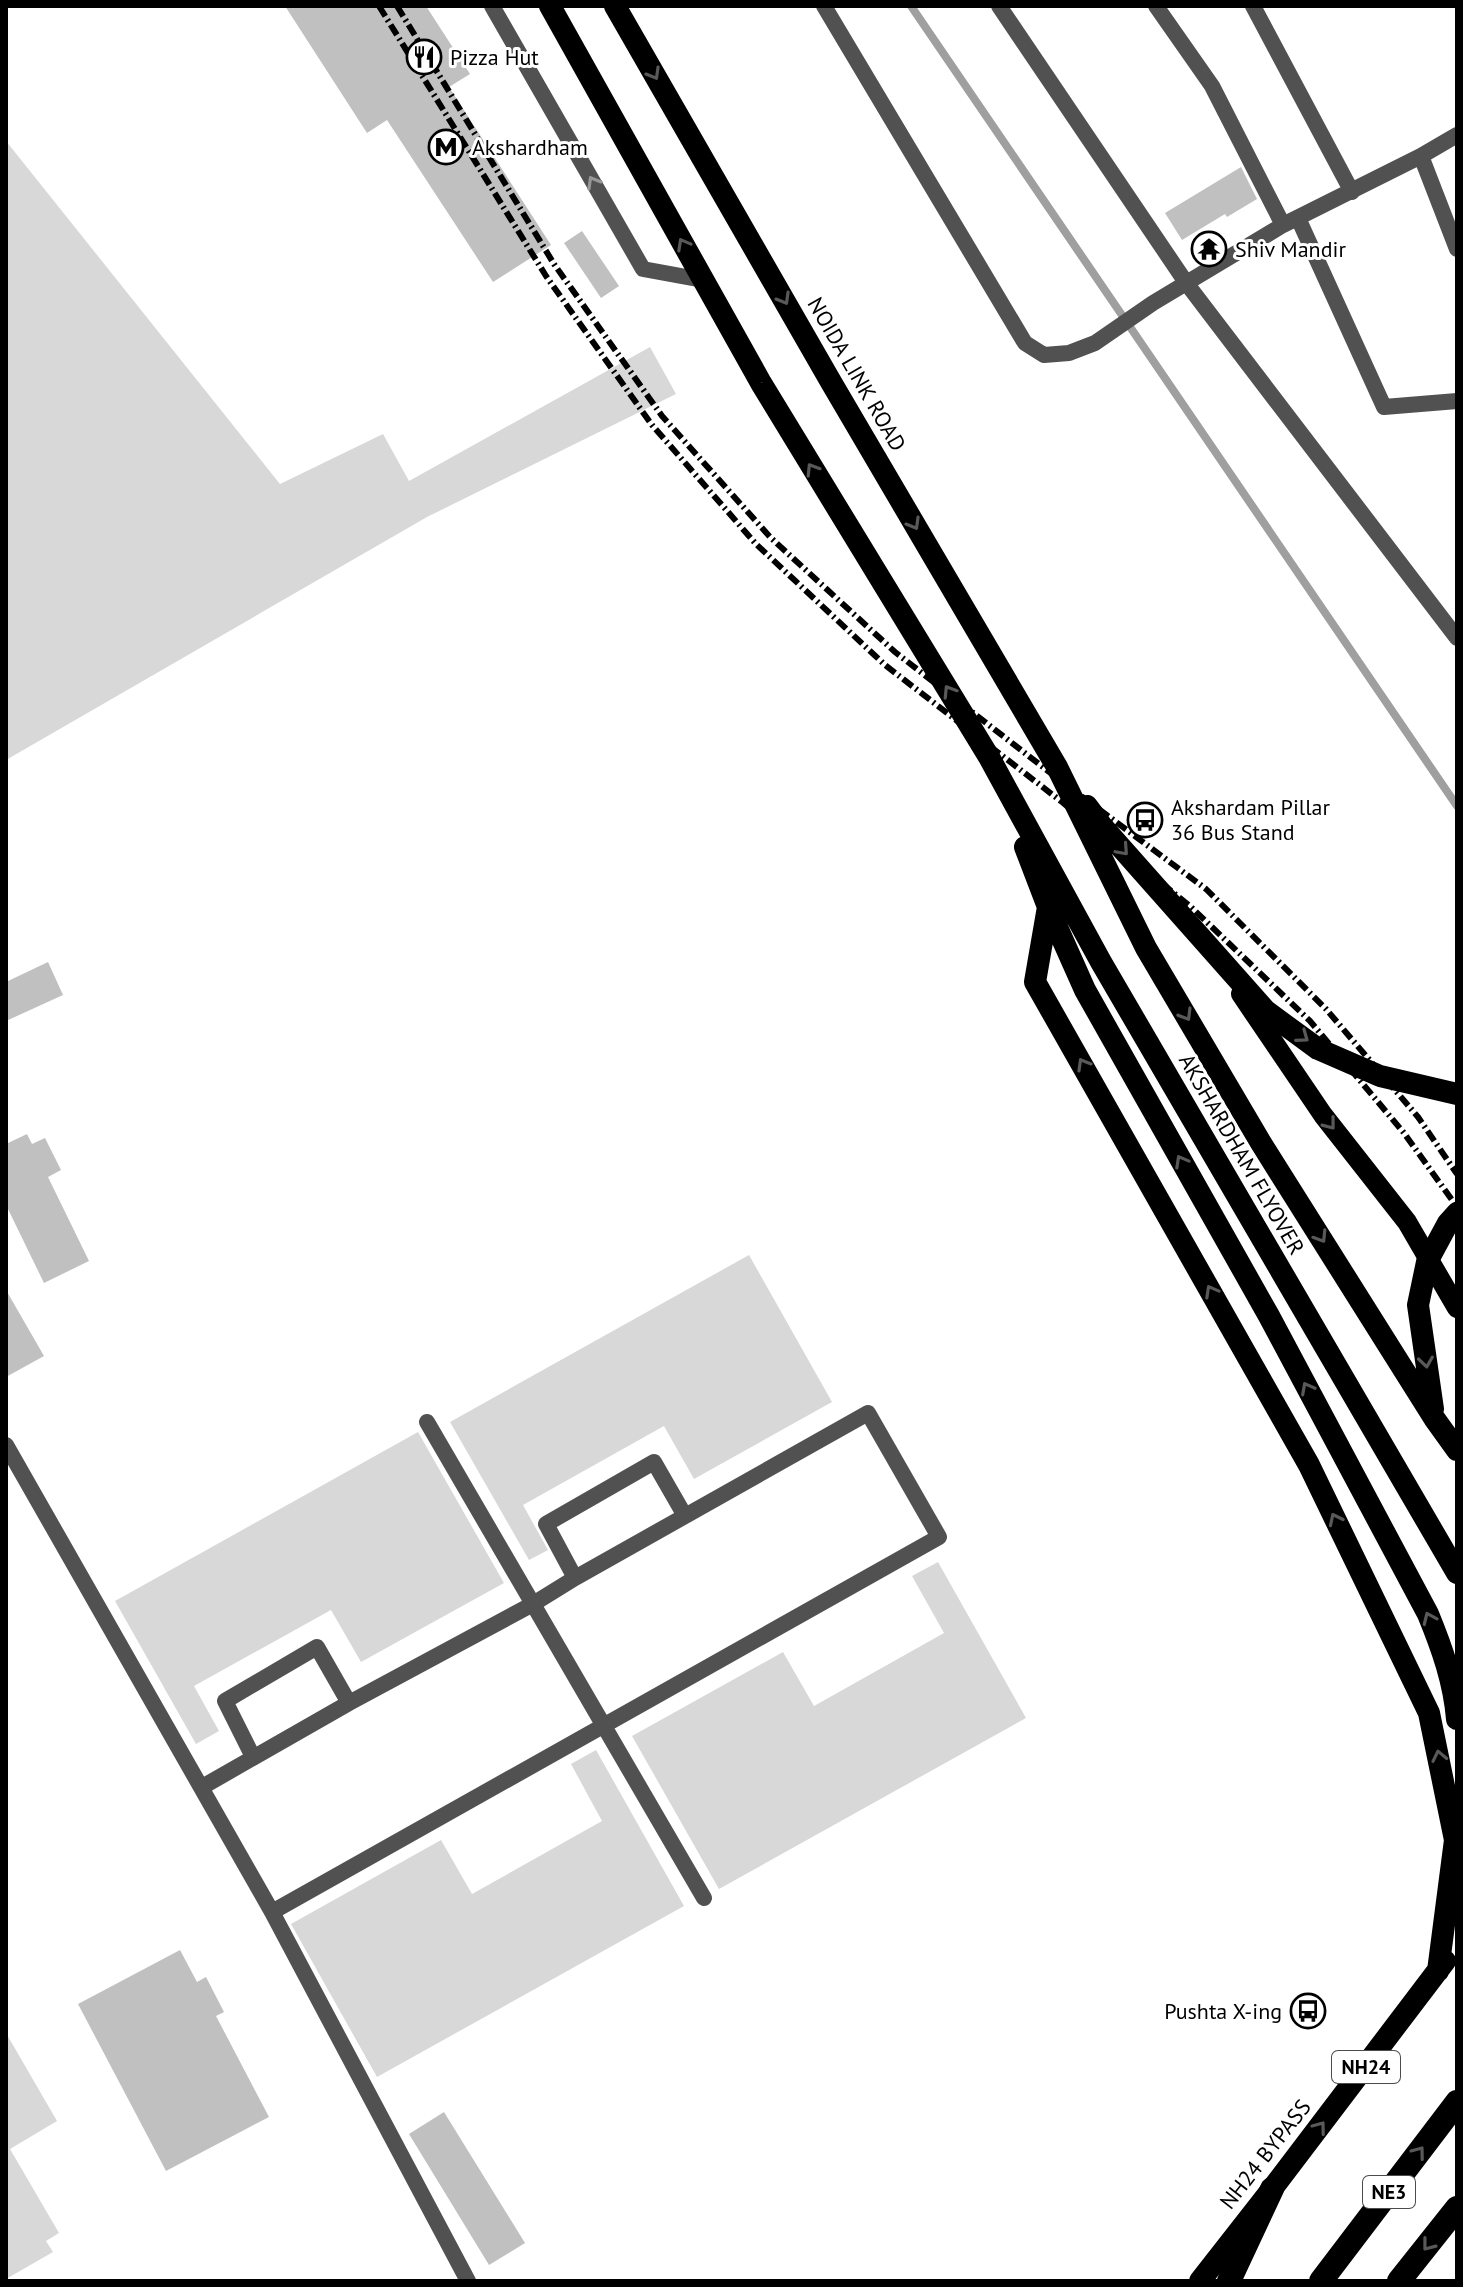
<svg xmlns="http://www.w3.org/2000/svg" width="1463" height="2287" font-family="'PT Sans',sans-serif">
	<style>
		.green { fill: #d8d8d8 }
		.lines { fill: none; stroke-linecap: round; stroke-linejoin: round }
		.stream { stroke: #9f9f9f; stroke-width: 8 }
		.building { fill: #c0c0c0 }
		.pedestrian { stroke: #515151; stroke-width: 16 }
		.minor { stroke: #515151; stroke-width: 16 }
		.tertiary { stroke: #515151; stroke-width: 16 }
		.primary { stroke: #000; stroke-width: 20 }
		.trunk { stroke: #000; stroke-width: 22 }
		.motorway { stroke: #000; stroke-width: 24 }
		.rail { stroke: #000; stroke-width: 6; stroke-dasharray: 12 4 2 4; stroke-linecap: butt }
		.oneway { stroke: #595959 }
		.oneway2 { stroke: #979797 }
		.labels { text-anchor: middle; stroke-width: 6; stroke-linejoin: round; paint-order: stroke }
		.shield { fill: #fff; stroke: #4c4c4c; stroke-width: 2 }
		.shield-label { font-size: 20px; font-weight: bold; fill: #000 }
		.poi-label { font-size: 22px; fill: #000; stroke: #fff; text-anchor: start }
		.street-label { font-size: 22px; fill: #000; stroke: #fff }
	</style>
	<rect width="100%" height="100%" fill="#fff"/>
	<path class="green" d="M 6,141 L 280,484 L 383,434 L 409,481 L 650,347 L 676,394 L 427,517 L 6,760 Z
		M 749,1255 L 832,1402 L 694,1479 L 664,1426 L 523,1505 L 548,1550 L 529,1560 L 450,1422 Z
		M 418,1432 L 504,1583 L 361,1662 L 331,1610 L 194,1686 L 219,1731 L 196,1744 L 115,1601 Z
		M 938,1562 L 1026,1718 L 719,1889 L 632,1736 L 783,1652 L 814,1706 L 944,1633 L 912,1576 Z
		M 596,1750 L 684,1906 L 377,2077 L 291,1924 L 441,1840 L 472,1894 L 602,1821 L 571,1764 Z
		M 6,2033 L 57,2121 L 10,2149 L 59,2233 L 46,2241 L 53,2252 L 6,2279 Z"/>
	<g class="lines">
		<path class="stream" d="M 911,6 L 1457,806"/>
	</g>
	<path class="building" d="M 285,6 L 426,6 L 470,74 L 449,87 L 551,245 L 493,282 L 387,120 L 367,133 Z
		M 1241,167 L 1257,199 L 1227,217 L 1225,214 L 1182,240 L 1165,213 Z
		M 582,231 L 619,286 L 601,298 L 564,243 Z
		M 48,962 L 63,995 L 6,1021 L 6,982 Z
		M 27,1134 L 32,1144 L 45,1138 L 61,1170 L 48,1177 L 89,1261 L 44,1283 L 6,1205 L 6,1144 Z
		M 6,1290 L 44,1356 L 6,1377 Z
		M 180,1950 L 197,1982 L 206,1977 L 224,2012 L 216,2016 L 269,2117 L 166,2171 L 78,2004 Z
		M 444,2112 L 525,2243 L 489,2265 L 409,2134 Z"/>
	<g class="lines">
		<path class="pedestrian" d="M 427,1422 L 704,1898
			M 6,1445 L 272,1912 L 468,2281
			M 575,1578 L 546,1524 L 654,1462 L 685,1516
			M 253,1757 L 225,1701 L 317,1647 L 349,1703
			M 202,1787 L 349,1703 L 533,1604 L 575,1578 L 868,1413 L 939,1537 L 272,1912"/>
		<path class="minor" d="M 824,6 L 1025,343 L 1044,355 L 1069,353 L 1095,343 L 1153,303 L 1283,225 L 1421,156 L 1457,135
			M 999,6 L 1187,284 L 1457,638
			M 1156,6 L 1212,86 L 1283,225
			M 1253,6 L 1352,192
			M 1421,156 L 1457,249
			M 1298,218 L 1384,407 L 1457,401"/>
		<path class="tertiary" d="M 492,6 L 643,269 L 703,280"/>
		<path class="primary" d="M 1241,994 L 1323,1115 L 1407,1222 L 1457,1308"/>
		<path class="trunk" d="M 550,6 L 761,383 L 989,757 L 1101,962 L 1457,1573
			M 615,6 L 831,382 L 1057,767 L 1146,948 L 1261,1143 L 1434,1418 L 1457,1450
			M 1087,806 L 1102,826 L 1266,1011 L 1318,1049 L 1380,1076 L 1457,1094
			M 1025,847 L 1048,907 L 1085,990 L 1269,1316 L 1428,1614 C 1442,1648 1454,1682 1457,1719
			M 1048,907 L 1035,982 L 1309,1465 L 1429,1713 L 1455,1840 L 1438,1971
			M 1433,1409 L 1418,1305 L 1427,1262 L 1448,1223 L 1457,1213
			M 1200,2281 L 1272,2189 L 1445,1961"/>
		<path class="motorway" d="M 1229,2281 L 1272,2189
			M 1321,2281 L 1457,2102
			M 1399,2281 L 1457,2208"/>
		<path class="rail" d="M 379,6 L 546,276 L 652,425 L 756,544 L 885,665 L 1062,802 L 1191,907 L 1310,1021 L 1404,1133 L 1457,1207
			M 397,6 L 554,264 L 662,416 L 771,538 L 895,652 L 1057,778 L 1206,889 L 1326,1009 L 1418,1117 L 1457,1174"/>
	</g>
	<defs><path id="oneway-chevron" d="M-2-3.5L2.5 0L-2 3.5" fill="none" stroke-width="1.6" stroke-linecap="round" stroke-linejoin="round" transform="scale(2)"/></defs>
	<g class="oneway">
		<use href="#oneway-chevron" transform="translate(654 74) rotate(60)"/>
		<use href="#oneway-chevron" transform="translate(683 244) rotate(-119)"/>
		<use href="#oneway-chevron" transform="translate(784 299) rotate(60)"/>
		<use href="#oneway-chevron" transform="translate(812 469) rotate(-122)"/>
		<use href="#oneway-chevron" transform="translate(914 524) rotate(60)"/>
		<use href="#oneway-chevron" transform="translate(949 691) rotate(-122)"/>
		<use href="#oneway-chevron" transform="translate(1123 850) rotate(48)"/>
		<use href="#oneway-chevron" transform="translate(1186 1015) rotate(59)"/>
		<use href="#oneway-chevron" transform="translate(1303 1037) rotate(36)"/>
		<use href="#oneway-chevron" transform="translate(1083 1064) rotate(-120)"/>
		<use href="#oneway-chevron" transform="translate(1330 1124) rotate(52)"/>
		<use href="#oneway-chevron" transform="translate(1181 1161) rotate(-119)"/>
		<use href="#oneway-chevron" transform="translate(1321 1237) rotate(58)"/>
		<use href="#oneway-chevron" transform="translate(1211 1291) rotate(-119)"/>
		<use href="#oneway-chevron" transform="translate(1426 1362) rotate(82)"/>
		<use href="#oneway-chevron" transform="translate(1307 1388) rotate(-118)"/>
		<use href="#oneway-chevron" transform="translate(1335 1519) rotate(-116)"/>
		<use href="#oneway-chevron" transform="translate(1429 1618) rotate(-114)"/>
		<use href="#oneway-chevron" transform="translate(1439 1756) rotate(-102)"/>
		<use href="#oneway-chevron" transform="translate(1320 2127) rotate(-53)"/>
		<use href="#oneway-chevron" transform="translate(1419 2152) rotate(-53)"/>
		<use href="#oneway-chevron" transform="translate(1428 2245) rotate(128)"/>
	</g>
	<use class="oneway2" href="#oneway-chevron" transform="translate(593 182) rotate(-120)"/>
	<defs>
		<g id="restaurant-ring" transform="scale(1.8)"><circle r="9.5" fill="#fff" stroke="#000" stroke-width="1.5"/><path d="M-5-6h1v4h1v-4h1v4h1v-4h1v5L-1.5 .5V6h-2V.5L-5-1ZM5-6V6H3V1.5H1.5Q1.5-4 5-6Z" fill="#000"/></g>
		<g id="metro-ring" transform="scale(1.8)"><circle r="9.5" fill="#fff" stroke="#000" stroke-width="1.5"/><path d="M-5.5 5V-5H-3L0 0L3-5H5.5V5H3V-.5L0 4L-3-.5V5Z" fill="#000"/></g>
		<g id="temple-ring" transform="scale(1.8)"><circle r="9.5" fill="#fff" stroke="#000" stroke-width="1.5"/><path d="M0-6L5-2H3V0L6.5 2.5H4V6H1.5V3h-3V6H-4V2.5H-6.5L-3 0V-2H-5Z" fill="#000"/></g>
		<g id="bus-ring" transform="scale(1.8)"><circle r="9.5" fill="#fff" stroke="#000" stroke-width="1.5"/><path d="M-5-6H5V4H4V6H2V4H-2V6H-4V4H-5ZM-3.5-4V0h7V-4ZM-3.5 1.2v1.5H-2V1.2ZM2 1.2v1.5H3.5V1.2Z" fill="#000"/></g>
	</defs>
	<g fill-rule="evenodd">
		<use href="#restaurant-ring" x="424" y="57"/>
		<use href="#metro-ring" x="446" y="147"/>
		<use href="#temple-ring" x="1209" y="249"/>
		<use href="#bus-ring" x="1145" y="820"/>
		<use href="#bus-ring" x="1308" y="2011"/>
	</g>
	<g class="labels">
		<g class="shield">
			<rect x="1332" y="2051" width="68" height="32" rx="6"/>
			<rect x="1363" y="2176" width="52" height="32" rx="6"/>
		</g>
		<g class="shield-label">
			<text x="1366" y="2074">NH24</text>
			<text x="1389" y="2199">NE3</text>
		</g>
		<g class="poi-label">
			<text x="450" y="65">Pizza Hut</text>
			<text x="472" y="155">Akshardham</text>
			<text x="1235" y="257">Shiv Mandir</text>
			<text x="1171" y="815">Akshardam Pillar<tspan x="1171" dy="25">36 Bus Stand</tspan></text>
			<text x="1282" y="2019" text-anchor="end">Pushta X-ing</text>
		</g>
		<g class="street-label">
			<text transform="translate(857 374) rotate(60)" y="8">NOIDA LINK ROAD</text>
			<text transform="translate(1242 1154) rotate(60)" y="8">AKSHARDHAM FLYOVER</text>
			<text transform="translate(1265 2154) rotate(-52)" y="8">NH24 BYPASS</text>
		</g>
	</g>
	<rect width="1463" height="2287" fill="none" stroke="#000000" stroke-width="16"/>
</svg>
